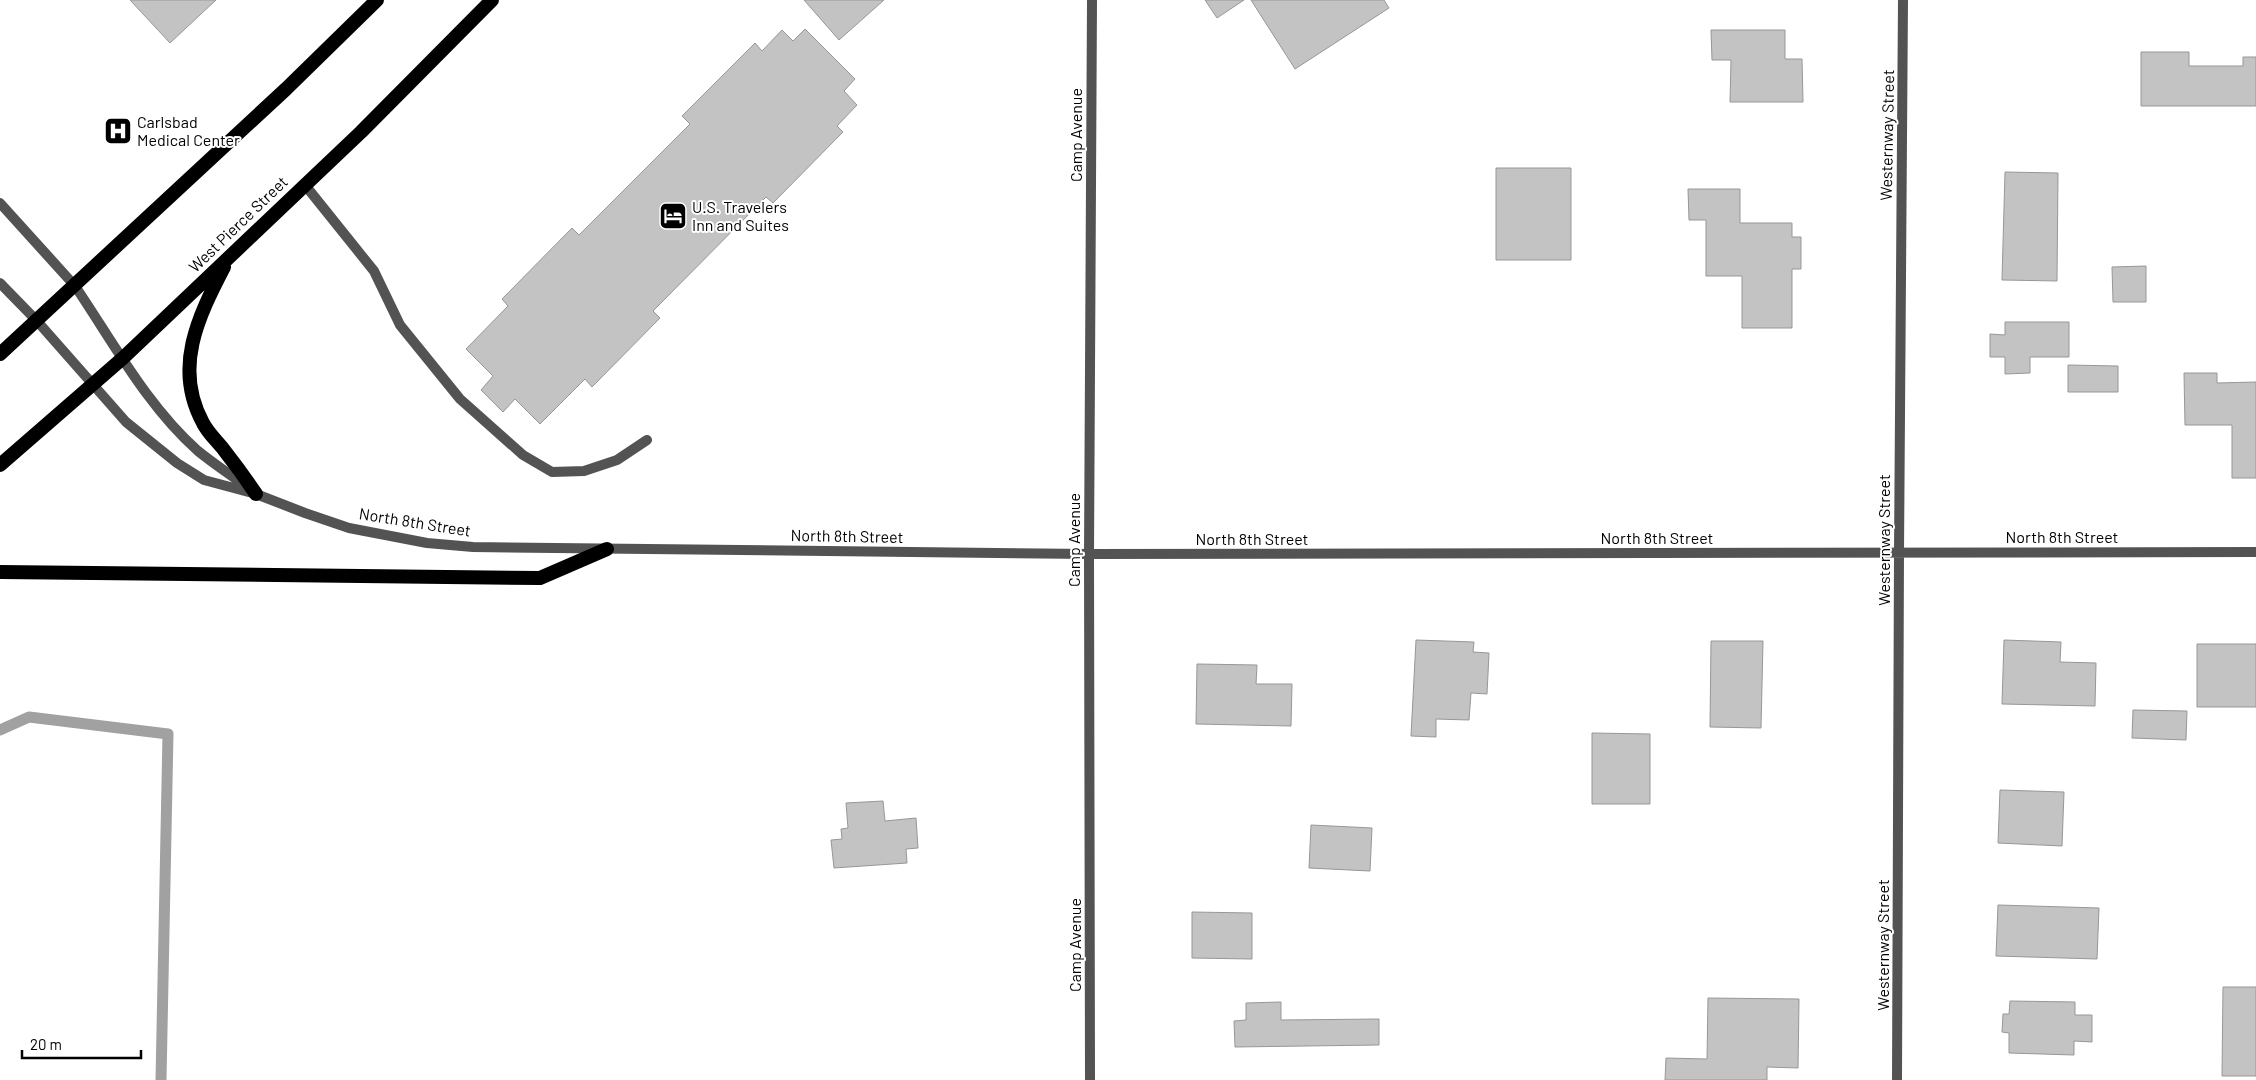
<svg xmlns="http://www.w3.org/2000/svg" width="2256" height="1080" font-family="Barlow,sans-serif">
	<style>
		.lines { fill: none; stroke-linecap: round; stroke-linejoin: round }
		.stream { stroke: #a1a1a1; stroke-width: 11 }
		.building { fill: #c3c3c3; stroke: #979797 }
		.service { stroke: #535353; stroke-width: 10 }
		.minor { stroke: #535353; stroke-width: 10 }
		.trunk { stroke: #000; stroke-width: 14 }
		.labels { text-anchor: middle; stroke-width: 4; stroke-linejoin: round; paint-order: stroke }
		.poi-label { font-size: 16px; fill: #000; stroke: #fff; text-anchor: start }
		.street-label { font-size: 16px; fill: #000; stroke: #fff }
	</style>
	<rect width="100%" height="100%" fill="#fff"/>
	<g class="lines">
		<path class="stream" d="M 0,730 L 29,717 L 168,734 L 161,1080"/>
	</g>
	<path class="building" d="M 130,0 L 216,0 L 170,43 Z
		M 804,0 L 884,0 L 839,40 Z
		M 1205,0 L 1244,0 L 1217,18 Z
		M 1251,0 L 1384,0 L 1389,8 L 1295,69 Z
		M 805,29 L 855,79 L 844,91 L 857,105 L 837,126 L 843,132 L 773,203 L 766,197 L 653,311 L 660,318 L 592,387 L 585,379 L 540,424 L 515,399 L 503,412 L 481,390 L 493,376 L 466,349 L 508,306 L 502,299 L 572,228 L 579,235 L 690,124 L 682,116 L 755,43 L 762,51 L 782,30 L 793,41 Z
		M 1711,30 L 1785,30 L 1785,59 L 1802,59 L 1803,102 L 1730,102 L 1731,60 L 1712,60 Z
		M 2141,52 L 2189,52 L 2189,66 L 2243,66 L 2243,57 L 2256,57 L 2256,106 L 2141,106 Z
		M 1496,168 L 1571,168 L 1571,260 L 1496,260 Z
		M 2005,172 L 2058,173 L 2057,281 L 2002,280 Z
		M 1688,189 L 1740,189 L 1740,223 L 1792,223 L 1792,237 L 1801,237 L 1801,269 L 1792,269 L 1792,328 L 1742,328 L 1742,276 L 1706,276 L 1706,220 L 1689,220 Z
		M 2146,266 L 2146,302 L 2113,302 L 2112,267 Z
		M 2005,322 L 2069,322 L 2069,357 L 2030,357 L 2030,373 L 2005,374 L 2005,357 L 1990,357 L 1990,334 L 2005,335 Z
		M 2068,365 L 2118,366 L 2118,392 L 2068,392 Z
		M 2184,373 L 2217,373 L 2217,383 L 2256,382 L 2256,478 L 2232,478 L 2232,425 L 2185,425 Z
		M 1416,640 L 1474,642 L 1473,652 L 1489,653 L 1487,694 L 1471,693 L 1469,720 L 1436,719 L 1436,737 L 1411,736 Z
		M 2004,640 L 2061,642 L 2060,662 L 2096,663 L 2095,706 L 2002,704 Z
		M 1711,641 L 1763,641 L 1761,728 L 1710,727 Z
		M 2197,644 L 2256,644 L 2256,707 L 2197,707 Z
		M 1197,664 L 1257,665 L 1256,684 L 1292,684 L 1291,726 L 1196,724 Z
		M 2133,710 L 2187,711 L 2186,740 L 2132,738 Z
		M 1592,733 L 1650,734 L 1650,804 L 1592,804 Z
		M 2000,790 L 2064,792 L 2062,846 L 1998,843 Z
		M 883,801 L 885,821 L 916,818 L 918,848 L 906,849 L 907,863 L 834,868 L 831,840 L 842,839 L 841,829 L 848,828 L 846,803 Z
		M 1311,825 L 1372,828 L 1370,871 L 1309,868 Z
		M 1998,905 L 2099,908 L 2097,959 L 1996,956 Z
		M 1192,912 L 1252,913 L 1252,959 L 1192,958 Z
		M 2223,987 L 2256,987 L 2256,1076 L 2222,1076 Z
		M 1708,998 L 1799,999 L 1798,1068 L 1767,1067 L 1767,1080 L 1665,1080 L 1666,1058 L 1707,1059 Z
		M 2010,1001 L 2075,1002 L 2075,1015 L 2092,1015 L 2092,1042 L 2074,1041 L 2074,1055 L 2009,1053 L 2009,1033 L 2002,1032 L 2003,1014 L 2009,1014 Z
		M 1281,1002 L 1281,1020 L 1379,1019 L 1379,1045 L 1235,1047 L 1234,1021 L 1246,1020 L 1246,1003 Z"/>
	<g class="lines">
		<path class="service" d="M 305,185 L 374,271 L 400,325 L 460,399 L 523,455 L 552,472 L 584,471 L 617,460 L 647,440
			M 0,203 L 75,286
			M 0,283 L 37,321"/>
		<path class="minor" d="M 75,286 C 113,342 147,406 198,451 C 214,464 231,475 247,487
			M 37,321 L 126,422 L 177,463 L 204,480 L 256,494 L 305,513 L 349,528 L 427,543 L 473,547 L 1089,554 L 2256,552
			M 1090,1080 L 1089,554 L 1092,0
			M 1897,1080 L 1899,552 L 1903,0"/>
		<path class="trunk" d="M 224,267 C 198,317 173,368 203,423 C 208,433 217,441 224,450 C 235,464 246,479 256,494
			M 0,354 L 286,89 L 377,0
			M 0,465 L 123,358 L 361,132 L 492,0
			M 0,572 L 540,578 L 607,549"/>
	</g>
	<defs>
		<g id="hospital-square" transform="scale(1.4375)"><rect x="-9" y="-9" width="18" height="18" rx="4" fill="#000" stroke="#fff"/><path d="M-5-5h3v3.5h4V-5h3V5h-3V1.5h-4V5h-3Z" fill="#fff"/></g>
		<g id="hotel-square" transform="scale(1.4375)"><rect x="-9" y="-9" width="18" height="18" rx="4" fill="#000" stroke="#fff"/><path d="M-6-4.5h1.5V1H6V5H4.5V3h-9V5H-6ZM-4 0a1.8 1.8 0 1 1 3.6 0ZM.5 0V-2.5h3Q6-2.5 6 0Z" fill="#fff"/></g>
	</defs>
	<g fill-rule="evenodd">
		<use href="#hospital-square" x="118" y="131"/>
		<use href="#hotel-square" x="673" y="216"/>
	</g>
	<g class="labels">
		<g class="poi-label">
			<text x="137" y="128">Carlsbad<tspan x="137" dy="18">Medical Center</tspan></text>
			<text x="692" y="213">U.S. Travelers<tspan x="692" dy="18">Inn and Suites</tspan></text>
		</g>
		<g class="street-label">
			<text transform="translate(1076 135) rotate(-90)" y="6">Camp Avenue</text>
			<text transform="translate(1887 135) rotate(-89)" y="6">Westernway Street</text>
			<text transform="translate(238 224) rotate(-44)" y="6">West Pierce Street</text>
			<text transform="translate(415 522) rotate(9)" y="6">North 8th Street</text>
			<text transform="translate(847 536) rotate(1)" y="6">North 8th Street</text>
			<text x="2062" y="543">North 8th Street</text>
			<text x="1657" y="544">North 8th Street</text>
			<text x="1252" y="545">North 8th Street</text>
			<text transform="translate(1074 540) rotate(-90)" y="6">Camp Avenue</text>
			<text transform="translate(1884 540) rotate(-90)" y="6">Westernway Street</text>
			<text transform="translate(1075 945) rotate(-90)" y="6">Camp Avenue</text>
			<text transform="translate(1883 945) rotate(-90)" y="6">Westernway Street</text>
		</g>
	</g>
	<path d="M22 1050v8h119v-8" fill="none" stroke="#000000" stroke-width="2.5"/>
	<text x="30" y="1050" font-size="15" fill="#000000" stroke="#ffffff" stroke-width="4" paint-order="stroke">20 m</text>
</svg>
